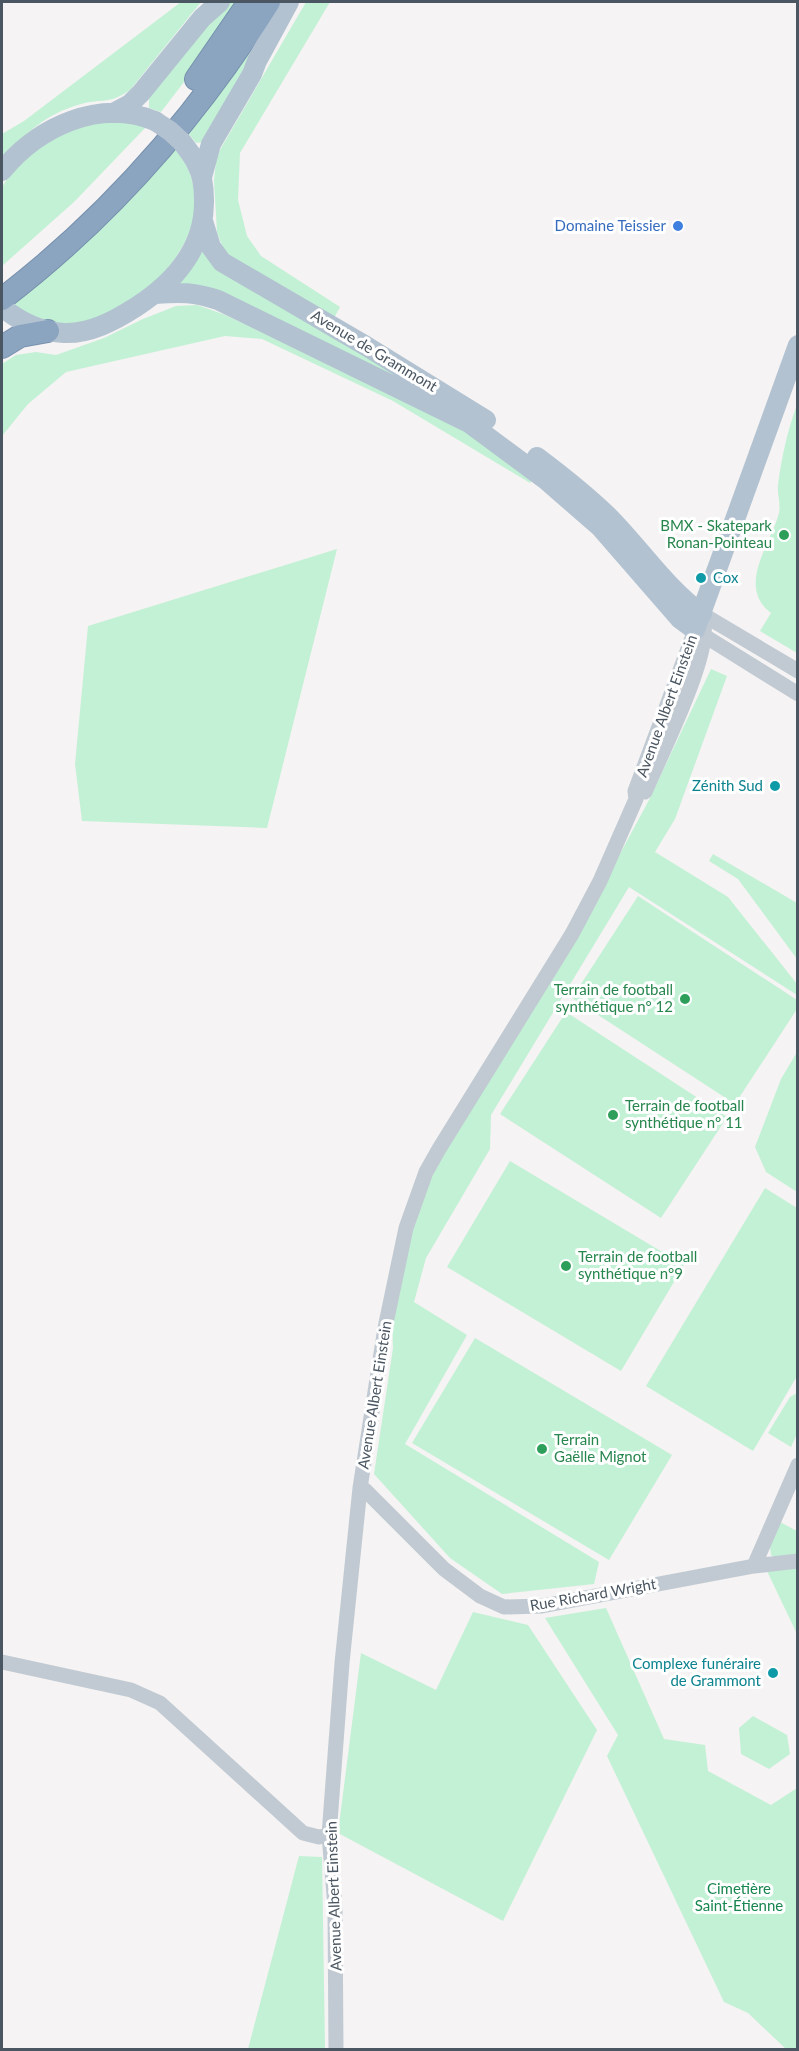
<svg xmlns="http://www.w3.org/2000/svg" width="799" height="2051" font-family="Lato,sans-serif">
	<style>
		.green { fill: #c3f1d5 }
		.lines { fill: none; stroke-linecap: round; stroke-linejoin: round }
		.highway-casing { stroke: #7690ad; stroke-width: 24 }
		.minor { stroke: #c1cad2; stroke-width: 15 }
		.major { stroke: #b3c2d1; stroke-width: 20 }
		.highway { stroke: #8ba5c1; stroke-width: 22 }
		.major-bridge { stroke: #b3c2d1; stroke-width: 20 }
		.shop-dot { fill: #3f7fe0; stroke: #fff; stroke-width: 2 }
		.leisure-dot { fill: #2e9e5b; stroke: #fff; stroke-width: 2 }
		.culture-dot { fill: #0f9aa8; stroke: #fff; stroke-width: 2 }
		.labels { text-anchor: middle; stroke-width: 6; stroke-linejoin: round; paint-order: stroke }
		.shop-label { font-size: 15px; fill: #366cbe; stroke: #fff; text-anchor: end }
		.street-label { font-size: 15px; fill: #4a5661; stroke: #fff }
		.leisure-label { font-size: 15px; fill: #27864d; stroke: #fff; text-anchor: start }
		.culture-label { font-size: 15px; fill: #0d838f; stroke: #fff; text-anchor: end }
		.park-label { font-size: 15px; fill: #17864f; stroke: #fff }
	</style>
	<rect width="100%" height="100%" fill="#f5f3f3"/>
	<path class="green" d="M 181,2 L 201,2 L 130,90 C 108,105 103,98 81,104 C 45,114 26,133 2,160 L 2,134 L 24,121 Z
		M 224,2 L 237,2 L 197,65 L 161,112 L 149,108 L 149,96 Z
		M 306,2 L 330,2 L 240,153 L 238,200 L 247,236 L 261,256 L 340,307 L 334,318 L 237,261 L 224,251 L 217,232 L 214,181 L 216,160 L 221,148 Z
		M 273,13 L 205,142 L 196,143 L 188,133 Z
		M 121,121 L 146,127 L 74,202 L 2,266 L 2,187 L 11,173 L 27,156 L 58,135 L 89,124 Z
		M 174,147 C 220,202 184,264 133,299 C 115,311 91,324 69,324 C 43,324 31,316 9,304 Z
		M 205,248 L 474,416 L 175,286 Z
		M 197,305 L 223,314 L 382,388 L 488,444 L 533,479 L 530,483 L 393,401 L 262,339 L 225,336 L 66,372 L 28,404 L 2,436 L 2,364 L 16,355 L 36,352 L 56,355 L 104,338 L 143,319 L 176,306 Z
		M 797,405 L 797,653 L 760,631 L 771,613 C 736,586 771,544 779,513 C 781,504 777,494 778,485 C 781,460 788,428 797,405 Z
		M 337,549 L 267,828 L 82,821 L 75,764 L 88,626 Z
		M 711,669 L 727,676 L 675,819 L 655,852 L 728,897 L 797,984 L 797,995 L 629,887 L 491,1115 L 490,1149 L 426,1258 L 414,1302 L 467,1335 L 405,1444 L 599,1562 L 594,1584 L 502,1594 L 450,1558 L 374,1474 L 393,1348 L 392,1323 L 412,1231 L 423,1199 L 437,1165 L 621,852 L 649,800 Z
		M 713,854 L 797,903 L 797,959 L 738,879 L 709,861 Z
		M 638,896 L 797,1000 L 797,1009 L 735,1104 L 572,998 Z
		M 566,1012 L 727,1117 L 661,1218 L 500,1114 Z
		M 797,1052 L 797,1192 L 766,1172 L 755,1147 L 781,1079 Z
		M 510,1161 L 684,1265 L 621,1371 L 447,1267 Z
		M 765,1188 L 797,1208 L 797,1376 L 753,1451 L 646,1386 Z
		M 475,1338 L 672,1455 L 609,1560 L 412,1443 Z
		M 797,1393 L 797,1434 L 791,1447 L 768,1433 L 790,1397 Z
		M 780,1522 L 797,1531 L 797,1556 L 777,1559 L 771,1555 L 770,1547 Z
		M 797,1566 L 797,1634 L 767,1571 Z
		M 606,1608 L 664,1739 L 705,1745 L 708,1771 L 771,1805 L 797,1788 L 797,2049 L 786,2049 L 748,2013 L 724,2002 L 607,1756 L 618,1735 L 545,1618 Z
		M 473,1612 L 528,1625 L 597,1730 L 503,1921 L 338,1833 L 361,1653 L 436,1690 Z
		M 753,1716 L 787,1735 L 790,1754 L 769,1769 L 741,1754 L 739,1728 Z
		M 299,1856 L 322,1857 L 325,2049 L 248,2049 Z"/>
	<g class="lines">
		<g class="highway-casing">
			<path id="highway" d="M 196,79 L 249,2
				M 2,299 C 108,218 198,115 269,2
				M 2,347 L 20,336 L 48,331"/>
		</g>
		<path class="minor" d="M 702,614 L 798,671
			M 645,792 C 660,757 709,659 704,626
			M 360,1488 L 365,1490 L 444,1569 L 480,1596 L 504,1607 L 542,1606 L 754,1566 L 798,1561
			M 754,1566 L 798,1465
			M 2,1662 L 131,1690 L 160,1703 L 303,1833 L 319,1837 L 329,1835
			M 336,2050 L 335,1907 L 329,1835 L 342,1663 L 360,1488 L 385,1328 L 406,1228 L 426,1172 L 439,1149 L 572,934 L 600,881 L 636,799 L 635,791 L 695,630 L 798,694"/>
		<path class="major" d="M 113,113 L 130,104 L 141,93 L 202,18 L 220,2
			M 2,171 C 38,127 99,98 155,121
			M 202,177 L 211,144 L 252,74 L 257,61 L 289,2
			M 203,221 L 211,247 L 222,262 L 366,346 L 486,420
			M 156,294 C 181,292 194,292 218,300 L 469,423 L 546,480 L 600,527 L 680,619 L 695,630 L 798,345
			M 2,307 C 19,321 40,332 64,333 C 90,334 114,321 136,307 C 173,283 205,248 204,200 C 204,189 203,176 197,165 C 194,157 187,149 182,142
			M 537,457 C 561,475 586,495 608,516 C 640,548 665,587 702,614"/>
		<use href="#highway" class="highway"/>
		<path class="major-bridge" d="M 155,121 L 170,131 L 182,142"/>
	</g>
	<circle class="shop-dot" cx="678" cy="226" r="6"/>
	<g class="leisure-dot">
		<circle cx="784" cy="535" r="6"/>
		<circle cx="685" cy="999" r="6"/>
		<circle cx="613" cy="1115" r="6"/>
		<circle cx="566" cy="1266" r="6"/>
		<circle cx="542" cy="1449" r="6"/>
	</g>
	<g class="culture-dot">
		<circle cx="701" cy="578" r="6"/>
		<circle cx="775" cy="786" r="6"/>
		<circle cx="773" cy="1673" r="6"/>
	</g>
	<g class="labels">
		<g class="shop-label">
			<text x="666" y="231">Domaine Teissier</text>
		</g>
		<g class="street-label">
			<text transform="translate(374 351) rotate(31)" y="5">Avenue de Grammont</text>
			<text transform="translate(667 706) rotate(-70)" y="5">Avenue Albert Einstein</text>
			<text transform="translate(375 1395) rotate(-81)" y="5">Avenue Albert Einstein</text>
			<text transform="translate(593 1595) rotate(-10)" y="5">Rue Richard Wright</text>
			<text transform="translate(334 1896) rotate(-92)" y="5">Avenue Albert Einstein</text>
		</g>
		<g class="leisure-label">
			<text x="772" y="531" text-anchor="end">BMX - Skatepark<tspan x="772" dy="17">Ronan-Pointeau</tspan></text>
			<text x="673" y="995" text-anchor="end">Terrain de football<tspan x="673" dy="17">synthétique n° 12</tspan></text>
			<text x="625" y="1111">Terrain de football<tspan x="625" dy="17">synthétique n° 11</tspan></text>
			<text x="578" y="1262">Terrain de football<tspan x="578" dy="17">synthétique n°9</tspan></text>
			<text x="554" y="1445">Terrain<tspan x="554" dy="17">Gaëlle Mignot</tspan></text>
		</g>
		<g class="culture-label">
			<text x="713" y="583" text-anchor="start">Cox</text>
			<text x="763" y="791">Zénith Sud</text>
			<text x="761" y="1669">Complexe funéraire<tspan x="761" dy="17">de Grammont</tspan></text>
		</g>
		<g class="park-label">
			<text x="739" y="1894">Cimetière<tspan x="739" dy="17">Saint-Étienne</tspan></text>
		</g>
	</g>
	<rect width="799" height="2051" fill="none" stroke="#4a5661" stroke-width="6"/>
</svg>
